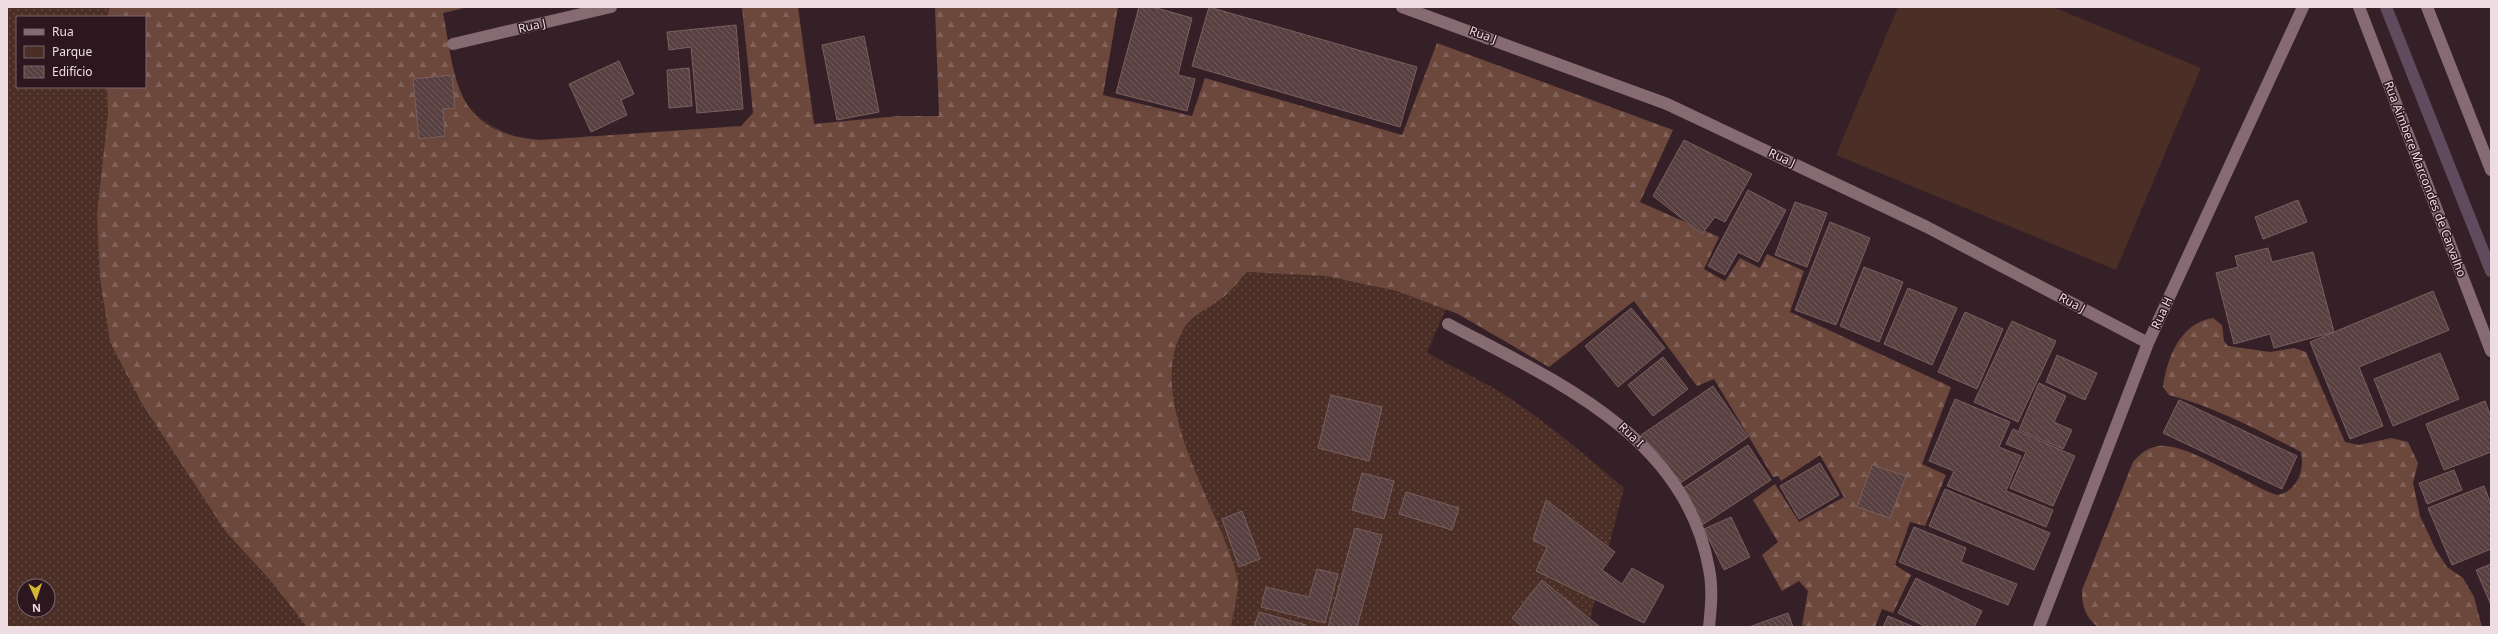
<svg xmlns="http://www.w3.org/2000/svg" width="2498" height="634" font-family="'Noto Sans',sans-serif">
	<style>
		.grass { fill: url(#grass-dots); fill-rule: evenodd }
		.forest { fill: url(#forest-firs) }
		.park { fill: #4b2e25 }
		.lines { fill: none; stroke-linecap: round; stroke-linejoin: round }
		.stream { stroke: #5e4b5e; stroke-width: 12 }
		.building { fill: url(#building-back-hatch); stroke: #7a5f5f }
		.minor { stroke: #866b73; stroke-width: 12 }
		.labels { text-anchor: middle; stroke-width: 3; stroke-linejoin: round; paint-order: stroke }
		.street-label { font-size: 12px; fill: #eddde2; stroke: #2c171e }
	</style>
	<defs>
		<pattern id="grass-dots" width="8" height="8" patternUnits="userSpaceOnUse"><rect width="8" height="8" fill="#4b2e25"/><path d="M2 2h.1M6 6h.1" fill="none" stroke="#654c44" stroke-width="1.8" stroke-linecap="round"/></pattern>
		<pattern id="forest-firs" width="22" height="20" patternUnits="userSpaceOnUse"><rect width="22" height="20" fill="#6c473c"/><path d="M5 1l3.5 6h-7zM16 11l3.5 6h-7z" fill="#816158"/></pattern>
		<pattern id="building-back-hatch" width="6" height="6" patternUnits="userSpaceOnUse"><rect width="6" height="6" fill="#594040"/><path d="M-1 5l2 2M0 0l6 6M5-1l2 2" fill="none" stroke="#715b5b"/></pattern>
	</defs>
	<rect width="100%" height="100%" fill="#362027"/>
	<path class="grass" d="M 7,7 L 468,7 L 443,13 C 456,81 449,112 521,139 L 1029,209 L 1107,205 L 1247,272 L 1325,276 L 1397,291 L 1446,309 L 1427,352 C 1451,367 1478,378 1502,393 C 1546,421 1585,455 1624,488 L 1588,627 L 7,627 ZM 17,17 L 145,17 L 145,87 L 17,87 ZM 24,586 L 48,586 L 48,610 L 24,610 Z"/>
	<path class="forest" d="M 110,7 L 468,7 L 443,13 C 456,82 455,133 540,140 L 741,126 L 753,113 L 742,7 L 798,7 L 814,124 L 899,116 L 939,116 L 935,7 L 1118,7 L 1103,95 L 1192,116 L 1205,78 L 1402,135 L 1437,43 L 1673,130 L 1640,202 L 1719,237 L 1704,269 L 1725,281 L 1740,258 L 1760,268 L 1767,254 L 1804,271 L 1790,312 L 1951,387 L 1922,464 L 1946,475 L 1925,526 L 1910,522 L 1895,565 L 1911,575 L 1893,613 L 1882,609 L 1875,627 L 1808,627 L 1802,625 L 1808,591 L 1799,581 L 1782,591 L 1762,555 L 1778,542 L 1753,500 L 1775,484 L 1799,522 L 1844,497 L 1820,455 L 1781,481 L 1778,476 L 1773,477 L 1714,379 L 1697,386 L 1634,301 L 1549,367 L 1458,314 L 1397,291 L 1325,276 L 1247,272 C 1239,280 1232,291 1222,298 C 1210,308 1193,314 1184,328 C 1142,398 1219,507 1237,576 C 1240,587 1233,615 1231,627 L 307,627 L 272,582 L 226,532 L 141,402 L 110,342 L 100,278 L 97,214 L 108,114 L 107,87 L 145,87 L 145,17 L 107,17 Z
		M 2213,318 L 2222,325 L 2224,341 L 2228,346 L 2270,352 L 2294,348 L 2306,352 L 2345,442 L 2359,445 L 2391,438 L 2408,442 L 2418,463 L 2413,483 L 2420,516 L 2436,550 L 2447,567 L 2463,578 L 2474,597 L 2482,627 L 2098,627 C 2085,617 2082,606 2082,590 L 2133,462 C 2140,454 2147,448 2158,446 C 2188,442 2247,485 2277,495 C 2297,492 2305,470 2301,452 C 2258,430 2215,407 2169,395 L 2163,387 C 2167,358 2180,323 2213,318 Z"/>
	<path class="park" d="M 1898,7 L 2053,7 L 2201,68 L 2116,270 L 1836,155 Z"/>
	<g class="lines">
		<path class="stream" d="M 2386,7 L 2491,271"/>
	</g>
	<path class="building" d="M 1139,7 L 1153,7 L 1192,18 L 1178,75 L 1195,79 L 1187,111 L 1116,93 Z
		M 1209,7 L 1417,67 L 1400,127 L 1192,66 Z
		M 736,25 L 743,109 L 697,113 L 691,47 L 669,50 L 667,32 Z
		M 864,36 L 879,112 L 837,120 L 822,45 Z
		M 619,61 L 634,94 L 621,100 L 627,115 L 591,132 L 569,84 Z
		M 689,68 L 692,106 L 669,108 L 667,70 Z
		M 452,75 L 455,108 L 443,109 L 445,136 L 419,139 L 413,79 Z
		M 1684,140 L 1752,174 L 1725,222 L 1715,217 L 1702,234 L 1653,196 Z
		M 1748,190 L 1786,210 L 1758,262 L 1738,252 L 1725,275 L 1708,266 Z
		M 2298,200 L 2307,222 L 2263,239 L 2255,217 Z
		M 1795,202 L 1827,213 L 1807,267 L 1775,255 Z
		M 1830,222 L 1870,238 L 1836,325 L 1795,310 Z
		M 2268,248 L 2272,262 L 2313,252 L 2334,332 L 2274,348 L 2270,334 L 2234,344 L 2216,273 L 2238,267 L 2235,256 Z
		M 1864,267 L 1903,282 L 1879,342 L 1840,326 Z
		M 1908,288 L 1957,308 L 1932,365 L 1884,344 Z
		M 2433,291 L 2449,330 L 2359,367 L 2383,426 L 2350,439 L 2310,342 Z
		M 1631,308 L 1665,348 L 1618,387 L 1585,346 Z
		M 1965,312 L 2003,329 L 1977,389 L 1938,372 Z
		M 2012,321 L 2056,341 L 2018,422 L 1974,402 Z
		M 2440,353 L 2459,399 L 2393,426 L 2374,379 Z
		M 2057,355 L 2097,373 L 2085,400 L 2046,382 Z
		M 1663,357 L 1688,389 L 1653,416 L 1628,385 Z
		M 2039,383 L 2066,396 L 2054,422 L 2072,430 L 2063,449 L 2019,430 Z
		M 1713,386 L 1748,437 L 1676,486 L 1641,435 Z
		M 1331,395 L 1382,407 L 1369,461 L 1318,448 Z
		M 1955,399 L 2010,422 L 1999,447 L 2021,456 L 2006,491 L 2053,510 L 2046,527 L 1947,486 L 1954,471 L 1929,461 Z
		M 2179,400 L 2297,456 L 2282,489 L 2163,433 Z
		M 2485,401 L 2491,417 L 2491,452 L 2444,470 L 2426,424 Z
		M 2013,429 L 2075,456 L 2053,506 L 2010,488 L 2026,452 L 2006,444 Z
		M 1748,445 L 1771,480 L 1702,525 L 1679,491 Z
		M 1820,463 L 1839,495 L 1799,519 L 1780,486 Z
		M 1872,465 L 1906,476 L 1890,518 L 1857,507 Z
		M 2454,470 L 2462,490 L 2427,504 L 2419,483 Z
		M 1362,473 L 1394,481 L 1384,519 L 1352,510 Z
		M 2484,486 L 2491,504 L 2491,549 L 2452,565 L 2428,508 Z
		M 1945,489 L 2050,533 L 2034,570 L 1929,526 Z
		M 1406,492 L 1459,508 L 1452,530 L 1399,514 Z
		M 1546,500 L 1615,552 L 1602,570 L 1622,584 L 1632,568 L 1664,586 L 1644,623 L 1536,571 L 1547,547 L 1533,540 Z
		M 1242,511 L 1260,559 L 1239,567 L 1222,519 Z
		M 1731,517 L 1750,557 L 1724,570 L 1704,529 Z
		M 1914,527 L 1966,548 L 1961,562 L 2017,584 L 2008,605 L 1899,562 Z
		M 1355,528 L 1382,535 L 1357,627 L 1328,627 Z
		M 2491,564 L 2491,605 L 2476,570 Z
		M 1317,569 L 1338,574 L 1325,623 L 1261,607 L 1266,587 L 1309,597 Z
		M 1916,578 L 1982,611 L 1974,627 L 1926,627 L 1898,613 Z
		M 1542,580 L 1600,627 L 1523,627 L 1512,618 Z
		M 1259,612 L 1306,625 L 1306,627 L 1254,627 Z
		M 1788,613 L 1793,627 L 1749,627 Z
		M 1888,616 L 1914,627 L 1883,627 Z"/>
	<g class="lines">
		<path class="minor" d="M 1402,7 L 1667,104 L 1927,227 L 2148,343
			M 2359,7 L 2491,351
			M 2427,7 L 2491,170
			M 453,44 L 611,7
			M 1448,324 C 1554,380 1686,436 1709,569 C 1713,588 1711,608 1709,627
			M 2039,627 L 2148,343 L 2303,7"/>
	</g>
	<g class="labels">
		<g class="street-label">
			<text transform="translate(532 26) rotate(-13)" y="4">Rua J</text>
			<text transform="translate(1483 35) rotate(20)" y="4">Rua J</text>
			<text transform="translate(1782 158) rotate(25)" y="4">Rua J</text>
			<text transform="translate(2425 179) rotate(69)" y="4">Rua Aimbere Marcondes de Carvalho</text>
			<text transform="translate(2072 303) rotate(28)" y="4">Rua J</text>
			<text transform="translate(2162 313) rotate(-65)" y="4">Rua H</text>
			<text transform="translate(1631 435) rotate(44)" y="4">Rua I</text>
		</g>
	</g>
	<rect width="2498" height="634" fill="none" stroke="#eddde2" stroke-width="16"/>
	<rect x="16" y="16" width="130" height="72" fill="#2c171e" stroke="#79666c"/>
	<rect x="24" y="29" width="20" height="6" fill="#866b73" stroke="#79666c"/>
	<text x="52" y="36" font-size="12" fill="#eddde2">Rua</text>
	<rect x="24" y="46" width="20" height="12" fill="#4b2e25" stroke="#79666c"/>
	<text x="52" y="56" font-size="12" fill="#eddde2">Parque</text>
	<rect x="24" y="66" width="20" height="12" fill="url(#building-back-hatch)" stroke="#79666c"/>
	<text x="52" y="76" font-size="12" fill="#eddde2">Edifício</text>
	<g transform="translate(36 598) rotate(177)"><circle r="19" fill="#2c171e" stroke="#79666c"/>
	<path d="M0-3L7 15L0 10L-7 15Z" fill="#d5b534"/>
	<text y="-6" font-size="11" font-weight="bold" text-anchor="middle" fill="#eddde2">N</text>
	</g>
</svg>
